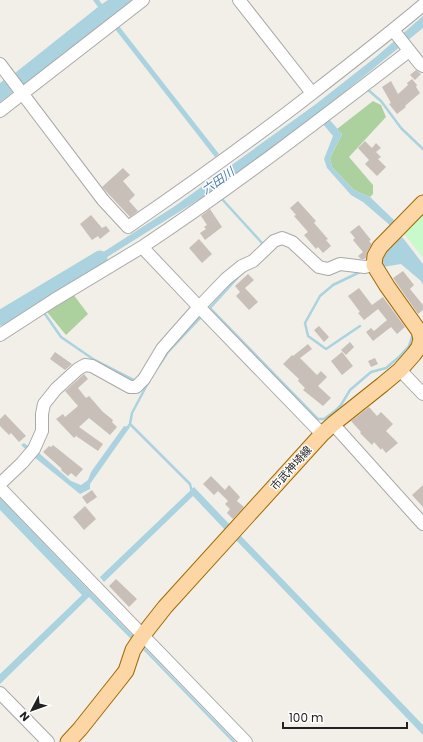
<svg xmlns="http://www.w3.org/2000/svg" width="423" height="742" font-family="Poppins,'Noto Sans JP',sans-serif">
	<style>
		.forest { fill: #add19e }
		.park { fill: #c8facc }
		.water { fill: #aad3df }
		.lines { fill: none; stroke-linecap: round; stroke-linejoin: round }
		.stream { stroke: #aad3df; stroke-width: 2.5 }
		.river { stroke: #aad3df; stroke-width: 15 }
		.building { fill: #c7bfb8 }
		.minor-casing { stroke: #a9a9a9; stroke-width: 14 }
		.major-casing { stroke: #a06b00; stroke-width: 17 }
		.minor { stroke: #fff; stroke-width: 12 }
		.major { stroke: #fcd6a4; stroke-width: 15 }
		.labels { text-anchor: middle; stroke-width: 3; stroke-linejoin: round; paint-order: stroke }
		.street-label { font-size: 11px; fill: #222; stroke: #fff }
		.water-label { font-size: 12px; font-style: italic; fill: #4a7aab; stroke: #fff }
	</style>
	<rect width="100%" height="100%" fill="#f2efe9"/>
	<path class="forest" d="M 373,101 L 381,105 L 386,117 L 349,157 L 373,185 L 373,194 L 370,197 L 354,190 L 332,167 L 330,158 L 342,134 L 337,129 Z
		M 73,294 L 88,314 L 66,335 L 47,312 Z"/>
	<path class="park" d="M 423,211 L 423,258 L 402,231 Z"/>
	<path class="water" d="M 93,0 L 99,0 L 102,4 L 108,0 L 132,0 L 24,85 L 15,73 L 98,7 Z
		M 423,16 L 423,28 L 320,112 L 214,190 L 85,271 L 80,267 L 175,206 L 316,104 L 377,56 Z
		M 119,26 L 219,154 L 215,157 L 115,29 Z
		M 4,80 L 13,92 L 0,102 L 0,83 Z
		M 329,119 L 342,134 L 330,158 L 332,167 L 354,190 L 370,197 L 396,222 L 392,227 L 363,202 L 351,195 L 327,168 L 324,159 L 333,136 L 322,123 Z
		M 399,236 L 403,238 L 423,264 L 423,285 L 421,281 L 401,264 L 383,267 L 380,262 L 381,257 Z
		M 124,426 L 130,427 L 90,484 L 90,489 L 80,494 L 34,457 L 21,445 L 24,443 L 36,452 L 39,453 L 71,481 L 81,485 L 88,480 L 91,472 Z
		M 194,487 L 232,527 L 227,532 L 193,496 L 104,582 L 100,577 Z
		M 0,498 L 134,637 L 131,639 L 89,597 L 0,684 L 0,674 L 82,595 L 0,510 Z
		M 240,535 L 423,725 L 423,735 L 235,539 Z"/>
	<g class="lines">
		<path class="stream" d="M 367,89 L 381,101 L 401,128 L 423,149
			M 221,198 L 263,244 L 261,245
			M 241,274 L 210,308 L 318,419 L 324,419 L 335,411 L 341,405 L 350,390 L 371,372 L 386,368 L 399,357 L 409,346 L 413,334
			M 45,314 L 61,337 L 93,359 L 136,381
			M 360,326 L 326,349 L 308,336 L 305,323 L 320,296 L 333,285 L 360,272
			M 156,370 L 168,352 L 202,316
			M 130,424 L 190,484 L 192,492
			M 127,428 L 130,424 L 132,413 L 149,381
			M 142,647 L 234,742"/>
		<path class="river" d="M 0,318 L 100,258"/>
	</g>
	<path class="building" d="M 416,70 L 421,74 L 415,80 L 410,75 Z
		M 412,79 L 417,85 L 416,87 L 420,93 L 405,106 L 406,107 L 397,114 L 389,104 L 391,103 L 382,87 L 391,81 L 398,94 L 408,85 L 407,83 Z
		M 365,141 L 372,148 L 376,143 L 381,148 L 376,152 L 381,157 L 378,159 L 386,167 L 377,176 L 365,164 L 369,160 L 358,148 Z
		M 123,168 L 130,175 L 123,181 L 135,195 L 129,201 L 138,211 L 130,217 L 102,187 Z
		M 298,201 L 316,221 L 314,223 L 328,239 L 326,240 L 331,246 L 323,253 L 318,247 L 316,249 L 304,235 L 308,232 L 294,216 L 296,215 L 290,208 Z
		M 210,209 L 222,227 L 205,240 L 200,233 L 206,229 L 204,227 L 207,225 L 201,216 Z
		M 91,215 L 102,228 L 106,226 L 110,231 L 100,239 L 98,236 L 92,240 L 80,224 Z
		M 359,225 L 371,240 L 369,241 L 372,244 L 367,252 L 366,258 L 364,259 L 361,259 L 358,256 L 363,252 L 353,240 L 355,238 L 350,232 Z
		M 199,239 L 212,254 L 202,263 L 189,248 Z
		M 403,271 L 414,285 L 410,289 L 423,305 L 423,310 L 418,314 L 393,278 Z
		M 248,274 L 254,280 L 245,288 L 258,302 L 249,310 L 236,296 L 240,292 L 235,286 Z
		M 359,288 L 372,305 L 383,297 L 405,327 L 397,334 L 391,327 L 373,341 L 366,332 L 371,328 L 374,331 L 387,320 L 378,309 L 364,320 L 358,313 L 360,312 L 348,296 Z
		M 319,326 L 329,337 L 324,342 L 314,330 Z
		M 350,342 L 354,347 L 346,355 L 341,350 Z
		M 308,344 L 312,349 L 300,358 L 317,375 L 321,371 L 327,377 L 318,386 L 331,398 L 323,406 L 303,390 L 305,388 L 298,381 L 299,379 L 283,364 L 292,355 L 293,356 Z
		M 55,352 L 72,364 L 65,370 L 50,359 Z
		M 342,352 L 353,366 L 342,375 L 331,361 Z
		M 375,358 L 378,364 L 371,367 L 368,361 Z
		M 84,374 L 88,379 L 78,388 L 86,398 L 89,396 L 103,412 L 113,420 L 112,422 L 117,427 L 110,435 L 89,418 L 79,427 L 103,444 L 98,451 L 76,436 L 74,438 L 56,419 L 63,414 L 65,417 L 78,406 L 65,391 Z
		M 369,407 L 377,416 L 381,412 L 393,424 L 386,431 L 398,443 L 386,453 L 382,448 L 381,450 L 374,442 L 372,445 L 360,433 L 361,432 L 351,421 Z
		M 5,414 L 26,436 L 19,442 L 11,433 L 9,435 L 0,426 L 0,419 Z
		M 53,445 L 83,469 L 76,477 L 71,473 L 68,476 L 61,470 L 62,469 L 43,452 L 49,446 L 51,447 Z
		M 211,476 L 225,490 L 229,485 L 240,497 L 237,501 L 244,507 L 233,519 L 227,513 L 230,509 L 225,504 L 228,501 L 218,491 L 214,495 L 203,484 Z
		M 423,485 L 423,507 L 412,495 Z
		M 92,490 L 97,497 L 87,504 L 82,497 Z
		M 85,506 L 96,519 L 84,530 L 73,517 Z
		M 116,579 L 137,599 L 129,607 L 109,586 Z"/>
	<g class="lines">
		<g class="minor-casing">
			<path id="minor" d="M 239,0 L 312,93
				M 393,30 L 420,64 L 423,66
				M 0,64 L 103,200 L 128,227 C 182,190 235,152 288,112 C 333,77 379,42 423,5
				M 0,111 L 143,0
				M 0,335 L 54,300 L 142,247
				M 400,370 L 423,394
				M 333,424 L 423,524
				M 322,434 L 199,307 L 142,247 C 234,186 322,118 409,51
				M 0,484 L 22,463 L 34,449 L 42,431 L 42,414 L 44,404 L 56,389 L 78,369 L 85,365 L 92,366 L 130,387 L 136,387 L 144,379 L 162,349 L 199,307 L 226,279 L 242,266 L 253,261 L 274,241 L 282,238 L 292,242 L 319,267 L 328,269 L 340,264 L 365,267 L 374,265
				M 0,488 L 246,742
				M 0,693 L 48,742"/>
		</g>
		<g class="major-casing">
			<path id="major" d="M 68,742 L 80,729 L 119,680 L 126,671 L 133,650 L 143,635 L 165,607 L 322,434 L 333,424 L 382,385 L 400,370 L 414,354 L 419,347 L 421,339 L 419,331 L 387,286 L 374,265 L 375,256 L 380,247 L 423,203"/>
		</g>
		<use href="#minor" class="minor"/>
		<use href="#major" class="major"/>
	</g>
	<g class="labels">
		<g class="street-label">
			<text transform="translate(291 468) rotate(-48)" y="4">市武神埼線</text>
		</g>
		<g class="water-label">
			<text transform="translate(218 181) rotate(-35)" y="4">六田川</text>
		</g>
	</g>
	<g transform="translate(32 710) rotate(229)" stroke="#ffffff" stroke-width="3" paint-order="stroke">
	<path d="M0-3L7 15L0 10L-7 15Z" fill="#222222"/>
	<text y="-6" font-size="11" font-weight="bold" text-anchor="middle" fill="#222222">N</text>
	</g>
	<path d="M283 722v6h124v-6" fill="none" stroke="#222222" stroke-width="2"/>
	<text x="289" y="722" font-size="12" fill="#222222" stroke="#ffffff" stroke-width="3" paint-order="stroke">100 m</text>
</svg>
